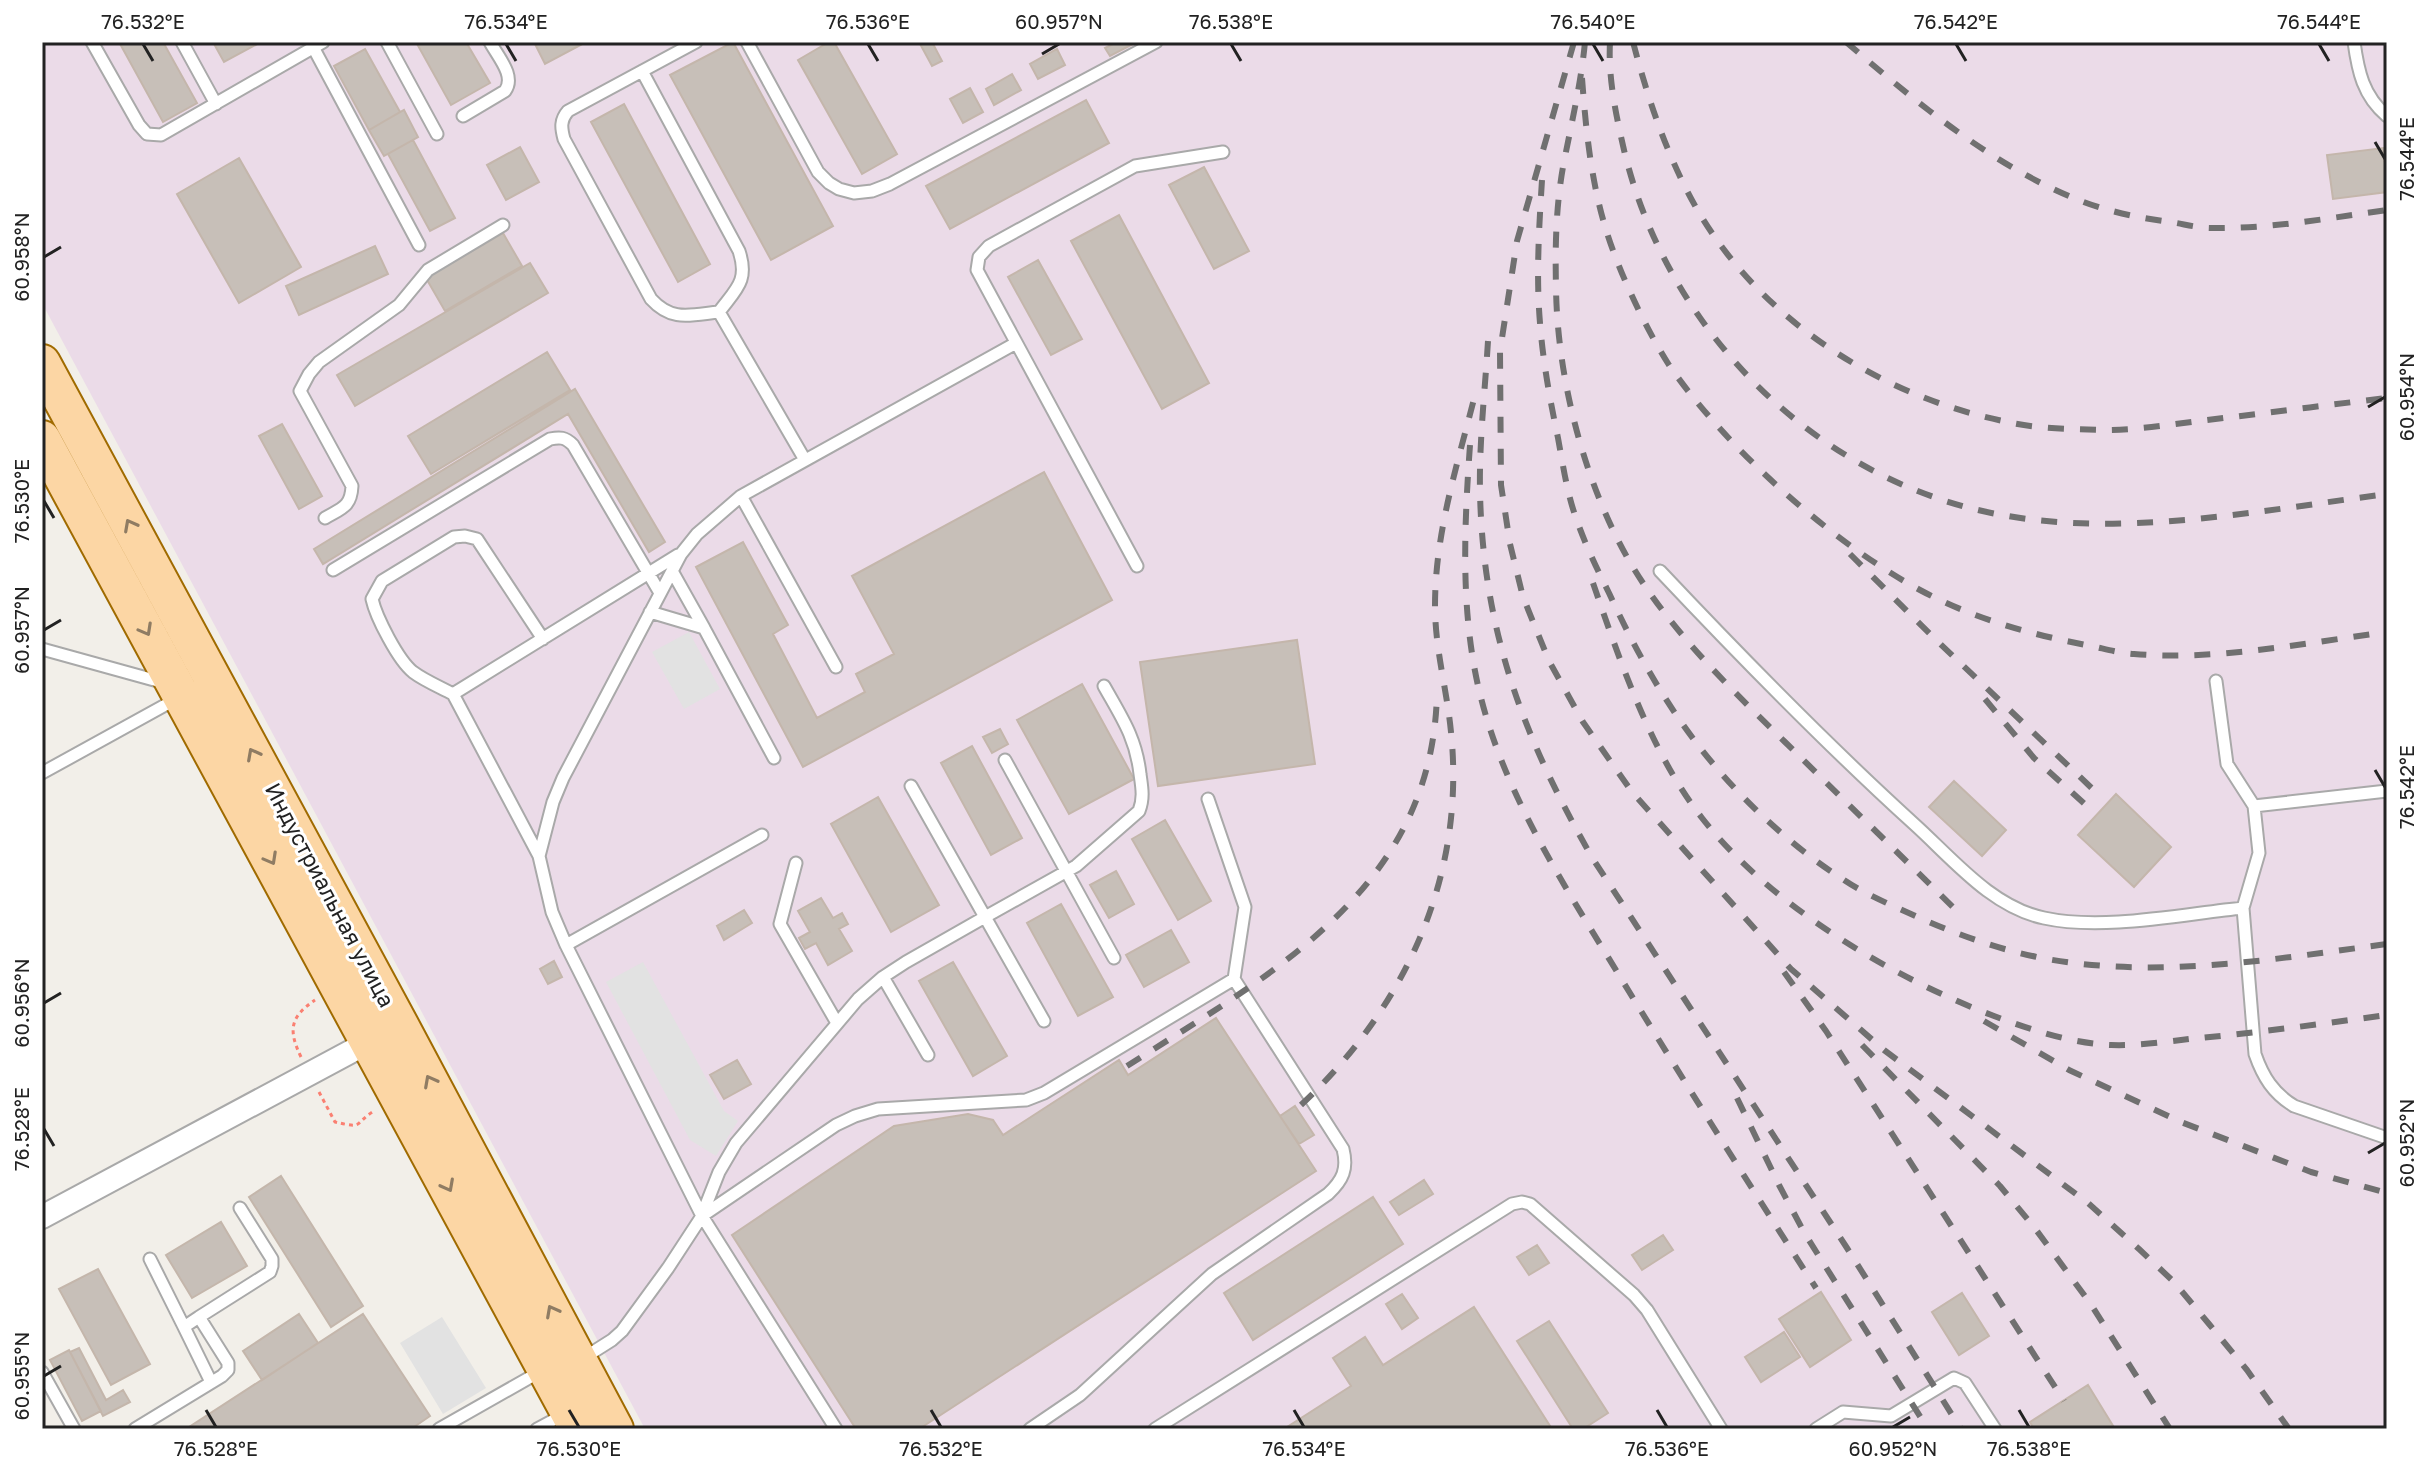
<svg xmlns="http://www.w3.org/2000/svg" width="2429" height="1471" font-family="'Golos Text',sans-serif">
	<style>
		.industrial { fill: #ebdbe8 }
		.parking { fill: #e2e2e2 }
		.building { fill: #c7bfb8; stroke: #c4b6ab; stroke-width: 2 }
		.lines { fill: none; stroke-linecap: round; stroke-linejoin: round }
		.lane-casing { stroke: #a9a9a9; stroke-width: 15 }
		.street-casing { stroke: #a9a9a9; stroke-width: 26 }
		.primary-casing { stroke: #a06b00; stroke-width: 40 }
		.path { stroke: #fa8072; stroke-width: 3; stroke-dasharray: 4 4; stroke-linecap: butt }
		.lane { stroke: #fff; stroke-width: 11 }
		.street { stroke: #fff; stroke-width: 22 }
		.primary { stroke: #fcd6a4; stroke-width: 36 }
		.rail { stroke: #707070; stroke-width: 6; stroke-dasharray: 16 16; stroke-linecap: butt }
		.oneway { stroke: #8f7c63 }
		.ticks { fill: none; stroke: #222; stroke-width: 3 }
		.labels { text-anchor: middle; stroke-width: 6; stroke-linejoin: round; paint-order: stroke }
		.street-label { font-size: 22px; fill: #222; stroke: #fff }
		.neatline { fill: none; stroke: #222; stroke-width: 3 }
		.ticks-label { font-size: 20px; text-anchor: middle; fill: #222 }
	</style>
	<rect width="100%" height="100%" fill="#f2efe9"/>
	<path class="industrial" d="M 42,42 L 2387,42 L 2387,1429 L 645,1429 L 42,303 Z"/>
	<path class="parking" d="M 689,632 L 720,689 L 684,709 L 652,652 Z
		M 643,962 L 724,1111 L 738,1121 L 716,1156 L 690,1140 L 606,982 Z
		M 442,1317 L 486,1388 L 443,1414 L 400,1343 Z"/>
	<path class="building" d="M 119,42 L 163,42 L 197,103 L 163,122 Z
		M 213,42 L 261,42 L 224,62 Z
		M 416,42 L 466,42 L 490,83 L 451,105 Z
		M 534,42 L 586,42 L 545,64 Z
		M 733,42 L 833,226 L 771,260 L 670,75 Z
		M 829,42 L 834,42 L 897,154 L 862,174 L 798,60 Z
		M 919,42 L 932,42 L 942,61 L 932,66 Z
		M 1117,42 L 1132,42 L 1133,44 L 1110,56 L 1105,48 Z
		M 365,49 L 400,112 L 369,130 L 334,66 Z
		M 1057,49 L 1065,65 L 1038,79 L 1030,64 Z
		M 1012,74 L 1021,90 L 994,105 L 986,89 Z
		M 970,88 L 983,112 L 963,123 L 950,99 Z
		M 1086,100 L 1109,143 L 950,229 L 926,186 Z
		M 624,104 L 710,264 L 678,282 L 591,122 Z
		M 404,110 L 418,137 L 384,156 L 369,130 Z
		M 413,140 L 455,218 L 430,231 L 388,154 Z
		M 520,147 L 539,182 L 506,200 L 487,165 Z
		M 2383,148 L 2384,161 L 2387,160 L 2387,192 L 2333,199 L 2327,155 Z
		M 239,158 L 301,267 L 239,303 L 177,194 Z
		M 1204,167 L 1249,251 L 1214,269 L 1169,185 Z
		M 1119,215 L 1209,383 L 1162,409 L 1071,241 Z
		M 503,233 L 522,266 L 445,311 L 426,278 Z
		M 375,246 L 388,274 L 299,315 L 286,286 Z
		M 1038,260 L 1082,339 L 1051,355 L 1008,277 Z
		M 530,263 L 548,293 L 355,406 L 337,375 Z
		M 547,352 L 570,390 L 431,474 L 408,436 Z
		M 575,389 L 665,542 L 649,552 L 568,414 L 323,564 L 314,549 Z
		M 282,424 L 322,496 L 299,509 L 259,436 Z
		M 1044,472 L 1112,600 L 803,767 L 696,567 L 743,542 L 788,625 L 773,634 L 817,718 L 865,692 L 856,674 L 894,654 L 852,576 Z
		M 1297,640 L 1315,764 L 1158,786 L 1140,662 Z
		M 1082,684 L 1134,779 L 1069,814 L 1017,720 Z
		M 1000,729 L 1008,744 L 992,753 L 983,737 Z
		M 972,746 L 1022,838 L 991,855 L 941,763 Z
		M 1954,781 L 2006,830 L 1982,856 L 1929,807 Z
		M 2116,794 L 2171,847 L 2134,887 L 2078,835 Z
		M 878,797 L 939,905 L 891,932 L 831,824 Z
		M 1165,820 L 1211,901 L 1178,920 L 1132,839 Z
		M 1116,871 L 1134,904 L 1109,918 L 1090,885 Z
		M 821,898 L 833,918 L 842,913 L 848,924 L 839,929 L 852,951 L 828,965 L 816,943 L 805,949 L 799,938 L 810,932 L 798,911 Z
		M 1061,904 L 1113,997 L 1078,1016 L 1027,923 Z
		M 744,910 L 752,923 L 724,940 L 717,926 Z
		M 1171,930 L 1189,962 L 1144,987 L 1126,955 Z
		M 554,961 L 562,977 L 548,984 L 540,969 Z
		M 953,962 L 1007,1056 L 973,1076 L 919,981 Z
		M 1216,1018 L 1316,1171 L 919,1429 L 856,1429 L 732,1235 L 894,1126 L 968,1114 L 993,1120 L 1003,1135 L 1119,1060 L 1128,1075 Z
		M 737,1060 L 751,1084 L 724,1099 L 710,1075 Z
		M 1295,1106 L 1314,1135 L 1299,1144 L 1280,1116 Z
		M 281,1176 L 363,1306 L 331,1327 L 249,1197 Z
		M 1424,1180 L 1433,1194 L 1399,1215 L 1390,1202 Z
		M 1373,1197 L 1403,1244 L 1253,1340 L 1224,1293 Z
		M 221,1222 L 247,1266 L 192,1298 L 166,1255 Z
		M 1663,1235 L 1673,1250 L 1642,1270 L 1632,1255 Z
		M 1537,1245 L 1549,1263 L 1529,1275 L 1517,1257 Z
		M 98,1269 L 150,1364 L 111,1385 L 59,1289 Z
		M 1821,1292 L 1851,1340 L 1810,1367 L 1779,1319 Z
		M 1962,1293 L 1989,1336 L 1959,1355 L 1932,1312 Z
		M 1402,1294 L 1418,1318 L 1402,1329 L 1386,1304 Z
		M 1474,1307 L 1552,1429 L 1284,1429 L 1351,1386 L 1333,1358 L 1365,1337 L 1383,1365 Z
		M 299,1314 L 318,1343 L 262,1380 L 243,1351 Z
		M 363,1314 L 430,1416 L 411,1429 L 186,1429 Z
		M 1549,1321 L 1608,1413 L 1583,1429 L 1573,1429 L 1517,1341 Z
		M 1784,1332 L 1800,1357 L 1761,1382 L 1745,1357 Z
		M 79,1348 L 106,1400 L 123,1390 L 130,1402 L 103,1416 L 70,1352 Z
		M 69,1350 L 101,1411 L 82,1421 L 50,1360 Z
		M 2088,1385 L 2115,1429 L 2034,1429 L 2030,1422 Z"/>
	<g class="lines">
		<g class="lane-casing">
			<path id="lane" d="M 92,42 L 139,125 L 147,134 L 161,135 L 323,42
				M 182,42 L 216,104
				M 387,42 L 437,134
				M 747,42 L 818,172 L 829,183 L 839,189 L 854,193 L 872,191 L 890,184 L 1156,42
				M 2354,42 C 2358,71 2363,96 2387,116
				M 313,47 L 419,245
				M 642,71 L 739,251 C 749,281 736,289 719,312 C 690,315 672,322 651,299 L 564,139 C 561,128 560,120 568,111 L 696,42
				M 463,116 L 505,91 C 516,76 498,57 490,42
				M 719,312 L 805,460
				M 741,496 L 836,667
				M 325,518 C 342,508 351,507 352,486 L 300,391 L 309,374 L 319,362 L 399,305 L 428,270 L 503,225
				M 1137,566 L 977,270 L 979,257 L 989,246 L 1135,166 L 1223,152
				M 333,570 L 550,439 C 560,437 565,437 573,445 L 660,593
				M 672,571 L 704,628
				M 1660,571 C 1742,658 1825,743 1913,823 C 1952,858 1991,907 2044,918 C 2103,931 2183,914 2243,908 L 2255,1054 C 2263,1077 2273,1093 2294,1106 L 2387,1138
				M 650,612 L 704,628 L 774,758
				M 42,649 L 165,683
				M 2216,681 L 2227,764 L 2254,806 L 2259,853 L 2243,908
				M 453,694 C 440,687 425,681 413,672 C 398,660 376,617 372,599 L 382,581 L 454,537 L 465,536 L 477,539 L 543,639
				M 1005,760 L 1114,958
				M 42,773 L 178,698
				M 2254,806 L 2387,791
				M 539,856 L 453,694 L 678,555
				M 796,863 L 780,924 L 837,1023
				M 566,945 L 762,835
				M 883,977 L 928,1055
				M 1044,1021 L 985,917 L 1076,866 L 1139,811 C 1144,798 1142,788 1140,774 C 1136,738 1122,718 1104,686
				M 702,1215 L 719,1172 L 736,1143 L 858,999 L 883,977 L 906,962 L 985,917 L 911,786
				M 702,1216 L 836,1125 L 855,1116 L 878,1109 L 1026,1100 L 1044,1093 L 1234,979
				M 702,1216 L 836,1429
				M 150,1259 L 184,1327
				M 199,1317 L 184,1327 L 211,1382
				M 582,1359 L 612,1340 L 622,1331 L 668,1268 L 702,1216 L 566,945 L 552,912 L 539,856 L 553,802 L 563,778 L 681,554 L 697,534 L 741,496 L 1016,343
				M 42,1372 L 74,1429
				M 135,1429 L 222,1376 L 228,1370 L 228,1363 L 199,1317 L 270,1272 L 272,1266 L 272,1259 L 240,1208
				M 439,1429 L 543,1370
				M 537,1429 L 565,1414
				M 1030,1429 L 1080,1395 L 1212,1274 L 1328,1194 C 1343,1180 1348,1169 1343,1149 L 1234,979 L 1245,907 L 1208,799
				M 1155,1429 L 1512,1204 L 1522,1202 L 1530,1204 L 1634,1295 L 1647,1310 L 1721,1429
				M 1816,1429 L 1843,1412 L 1891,1416 L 1954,1378 L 1965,1383 L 1995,1429"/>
		</g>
		<g class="street-casing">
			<path id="street" d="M 42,1217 L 378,1037"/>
		</g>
		<g class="primary-casing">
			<path id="primary" d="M 42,363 L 400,1025 L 615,1429
				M 42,439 L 578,1429"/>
		</g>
		<path class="path" d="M 301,1057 C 288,1030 290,1017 315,1000
			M 319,1092 L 335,1122 C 365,1129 353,1124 374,1111"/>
		<use href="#lane" class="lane"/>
		<use href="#street" class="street"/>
		<use href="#primary" class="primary"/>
		<path class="rail" d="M 1574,42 L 1517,241 L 1500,351 L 1501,485 L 1510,544 L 1523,597 L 1549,661 L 1583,722 L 1632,792 L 1791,969 L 1884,1050 L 2088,1203 L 2139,1249 L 2174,1282 L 2209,1324 L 2247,1370 L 2289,1429
			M 1585,42 C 1581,84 1571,125 1563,167 C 1556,206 1555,247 1556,287 C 1557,380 1586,490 1634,569 C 1674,634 1731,689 1785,742 C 1842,798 1900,855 1957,911
			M 1610,42 C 1608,78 1616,115 1624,150 C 1667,331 1817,482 2002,515 C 2126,538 2263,510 2387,494
			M 1633,42 C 1649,103 1669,162 1701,216 C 1766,323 1882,396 2003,421 C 2035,429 2071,429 2105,430 C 2139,430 2173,424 2207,420 C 2267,413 2327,405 2387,398
			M 1846,42 C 1916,102 1990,164 2076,199 C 2105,211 2139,218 2170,222 C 2184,224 2198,228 2212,228 C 2270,229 2329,218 2387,210
			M 1582,78 C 1586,131 1591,182 1607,233 C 1620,274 1646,329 1669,365 C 1726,448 1831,542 1920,590 C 1972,618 2029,634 2086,645 C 2102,648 2118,653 2134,654 C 2216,661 2305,643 2387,632
			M 1542,180 C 1539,228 1536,276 1540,323 C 1543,362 1550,400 1558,438 C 1563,465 1567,493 1576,518 C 1585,544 1597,569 1609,593 C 1633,645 1660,695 1695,741 C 1733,792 1790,846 1844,880 C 1865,894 1889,904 1911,914 C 1955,934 1999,950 2047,959 C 2160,979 2275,959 2387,944
			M 1488,341 C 1485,391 1479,442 1480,492 C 1483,632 1524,739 1593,859 L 1847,1248 L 1961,1429
			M 1470,445 C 1464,529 1460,616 1481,698 C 1507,800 1568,891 1622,980 C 1685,1083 1750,1186 1816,1288
			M 1850,554 L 1933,637 L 2099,795
			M 1593,583 C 1620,661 1651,753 1702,818 C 1771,906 1891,977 1994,1016 C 2032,1030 2070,1043 2111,1045 C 2136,1046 2164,1042 2189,1039 C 2255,1033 2321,1024 2387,1015
			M 1985,699 L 2034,758 L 2087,806
			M 1784,972 L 1826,1031 L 2064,1401
			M 1984,1021 L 2069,1070 L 2181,1122 L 2311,1172 L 2387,1193
			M 1862,1045 L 2000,1186 L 2034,1227 L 2090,1303 L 2170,1429
			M 1127,1066 C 1273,973 1434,888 1437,691
			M 1737,1098 L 1779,1185 L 1805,1234 L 1928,1429
			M 1301,1105 C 1405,1008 1466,876 1451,732 C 1447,690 1435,649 1435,606 C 1435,530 1459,460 1477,387"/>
	</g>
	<defs><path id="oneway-chevron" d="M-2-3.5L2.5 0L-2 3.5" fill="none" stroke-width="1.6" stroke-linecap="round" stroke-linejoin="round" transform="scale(2)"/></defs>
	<g class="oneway">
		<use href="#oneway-chevron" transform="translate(130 525) rotate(-118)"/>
		<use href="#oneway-chevron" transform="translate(146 630) rotate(61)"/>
		<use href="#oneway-chevron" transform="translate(253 754) rotate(-118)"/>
		<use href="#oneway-chevron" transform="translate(271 859) rotate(61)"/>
		<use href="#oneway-chevron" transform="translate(430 1081) rotate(-118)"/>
		<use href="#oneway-chevron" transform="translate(448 1186) rotate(62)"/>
		<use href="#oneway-chevron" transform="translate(552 1311) rotate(-118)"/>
	</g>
	<path class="ticks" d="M 143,44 L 153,61M 506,44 L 516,61M 868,44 L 878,61M 1231,44 L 1241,61M 1593,44 L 1603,61M 1956,44 L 1966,61M 2319,44 L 2329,61M 1042,54 L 1059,44M 2375,142 L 2385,159M 44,257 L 61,247M 2368,407 L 2385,397M 44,501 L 54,518M 44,630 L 61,620M 2375,770 L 2385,787M 44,1003 L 61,993M 44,1129 L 54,1146M 2368,1153 L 2385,1143M 44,1376 L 61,1366M 206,1410 L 216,1427M 569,1410 L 579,1427M 931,1410 L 941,1427M 1294,1410 L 1304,1427M 1657,1410 L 1667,1427M 2019,1410 L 2029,1427M 1893,1427 L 1910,1417"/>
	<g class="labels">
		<g class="street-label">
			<text transform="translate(330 895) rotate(62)" y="8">Индустриальная улица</text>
		</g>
	</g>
	<rect width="2429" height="1471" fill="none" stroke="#ffffff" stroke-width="88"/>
	<rect x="44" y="44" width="2341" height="1383" class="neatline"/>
	<g class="ticks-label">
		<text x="143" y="29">76.532°E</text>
		<text x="506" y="29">76.534°E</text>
		<text x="868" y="29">76.536°E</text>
		<text x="1059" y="29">60.957°N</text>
		<text x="1231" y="29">76.538°E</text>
		<text x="1593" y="29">76.540°E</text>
		<text x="1956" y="29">76.542°E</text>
		<text x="2319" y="29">76.544°E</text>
		<text transform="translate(2407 159) rotate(-90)" y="7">76.544°E</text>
		<text transform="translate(22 257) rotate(-90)" y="7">60.958°N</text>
		<text transform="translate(2407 397) rotate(-90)" y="7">60.954°N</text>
		<text transform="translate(22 501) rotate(-90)" y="7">76.530°E</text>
		<text transform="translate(22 630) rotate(-90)" y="7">60.957°N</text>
		<text transform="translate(2407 787) rotate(-90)" y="7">76.542°E</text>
		<text transform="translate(22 1003) rotate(-90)" y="7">60.956°N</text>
		<text transform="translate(22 1129) rotate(-90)" y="7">76.528°E</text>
		<text transform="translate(2407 1143) rotate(-90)" y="7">60.952°N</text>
		<text transform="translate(22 1376) rotate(-90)" y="7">60.955°N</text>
		<text x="216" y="1456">76.528°E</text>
		<text x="579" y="1456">76.530°E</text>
		<text x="941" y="1456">76.532°E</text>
		<text x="1304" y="1456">76.534°E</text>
		<text x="1667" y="1456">76.536°E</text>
		<text x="1893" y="1456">60.952°N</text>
		<text x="2029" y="1456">76.538°E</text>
	</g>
</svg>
